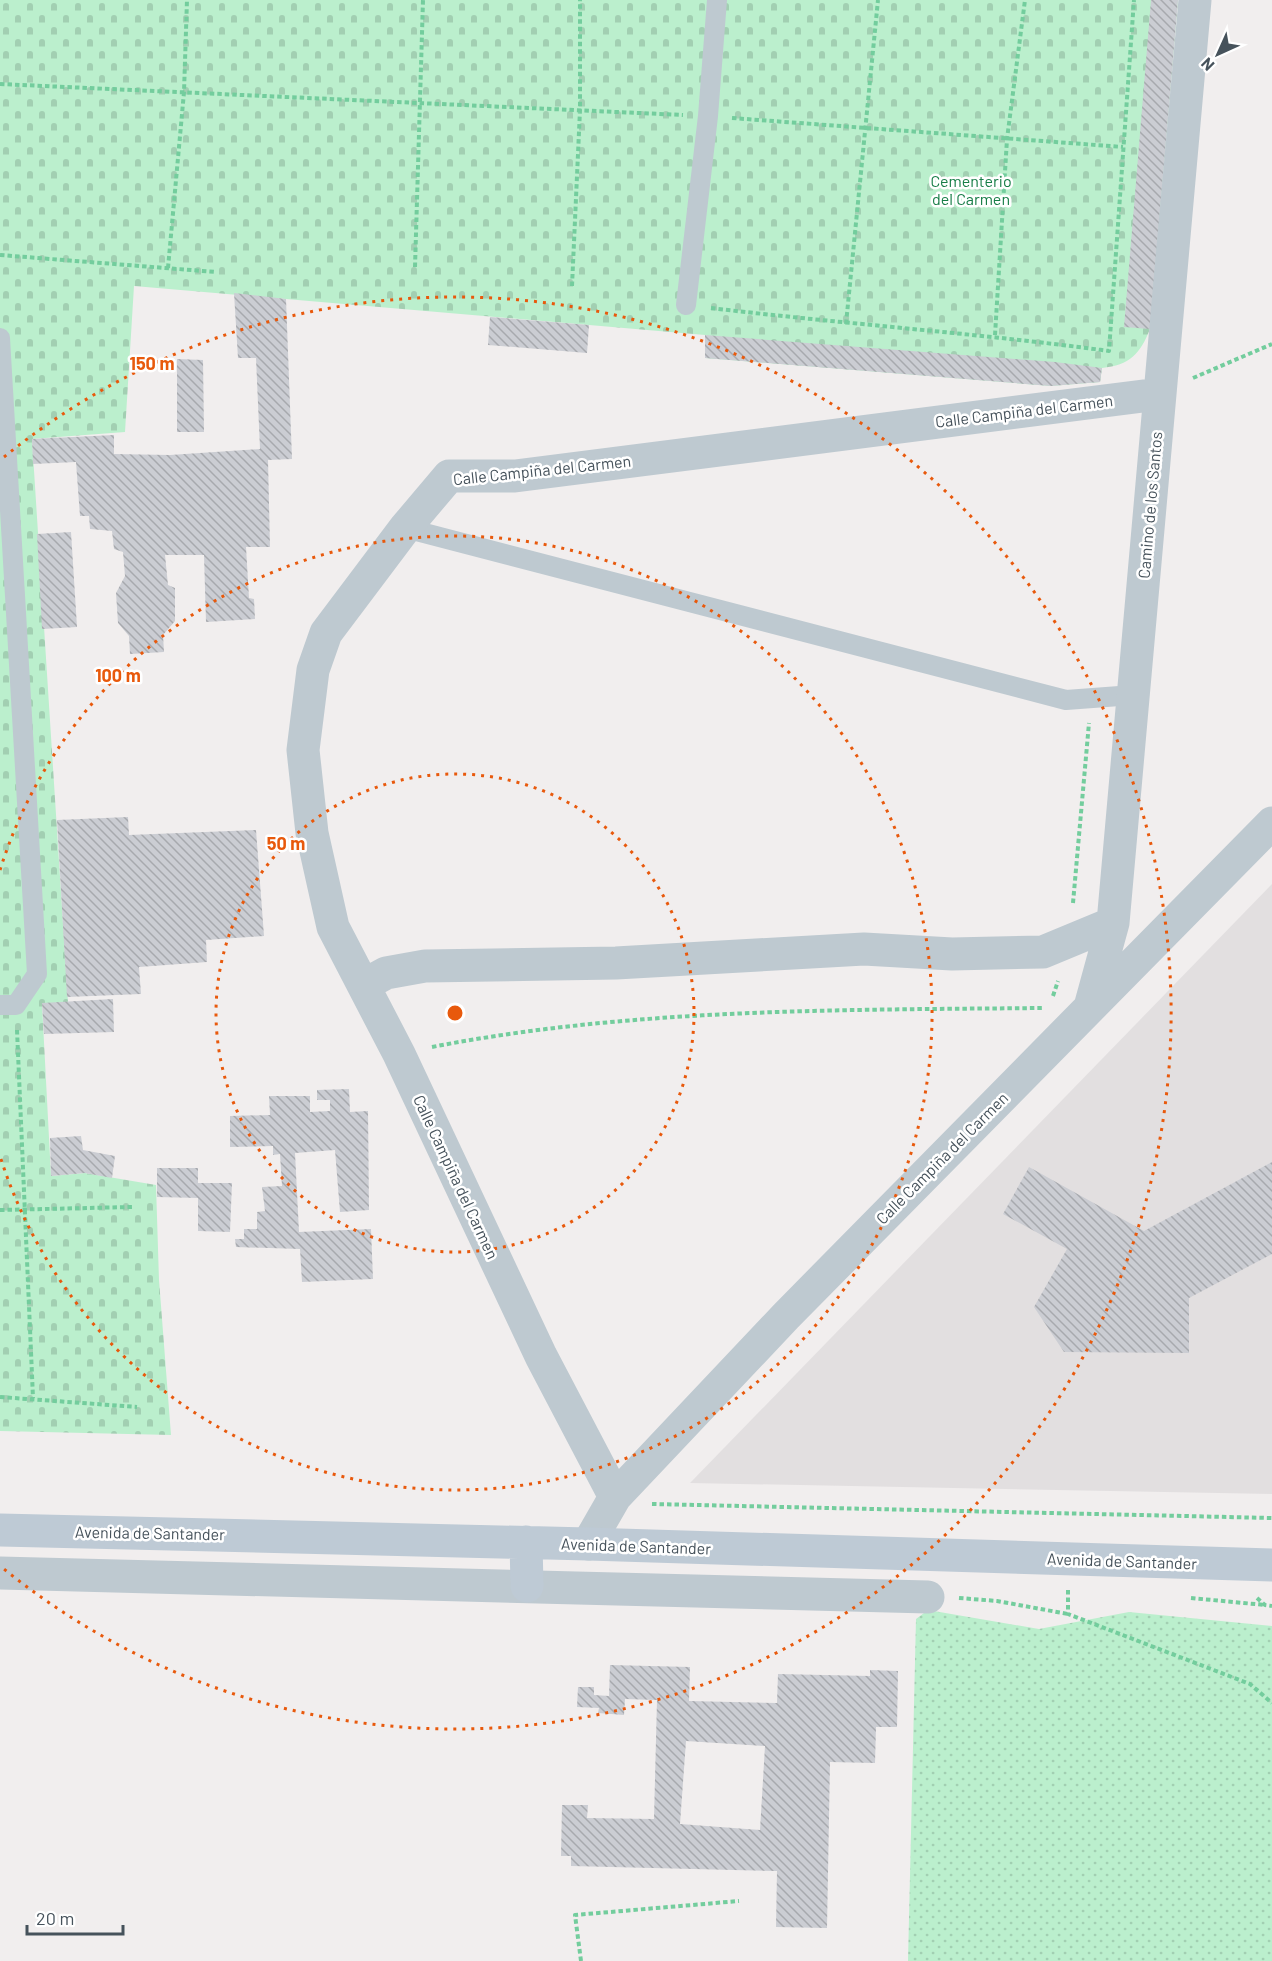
<svg xmlns="http://www.w3.org/2000/svg" width="1272" height="1961" font-family="Barlow,sans-serif">
	<style>
		.education { fill: #e2dfe0 }
		.green { fill: url(#green-dots) }
		.cemetery { fill: url(#cemetery-stones) }
		.building { fill: url(#building-back-hatch); fill-rule: evenodd }
		.lines { fill: none; stroke-linecap: round; stroke-linejoin: round }
		.path { stroke: #73cd9d; stroke-width: 4; stroke-dasharray: 4.5 3; stroke-linecap: butt }
		.service { stroke: #bec9d0; stroke-width: 20 }
		.minor { stroke: #bec9d0; stroke-width: 33 }
		.secondary { stroke: #becad5; stroke-width: 33 }
		.ring { fill: none; stroke: #e8590c; stroke-width: 3; stroke-dasharray: 3 6 }
		.labels { text-anchor: middle; stroke-width: 5; stroke-linejoin: round; paint-order: stroke }
		.park-label { font-size: 16px; fill: #167d46; stroke: #fff }
		.street-label { font-size: 16px; fill: #46525b; stroke: #fff }
		.centre { fill: #e8590c; stroke: #fff; stroke-width: 3 }
		.ring-label { font-size: 18px; text-anchor: middle; font-weight: bold; fill: #e8590c; stroke: #fff; stroke-width: 5; stroke-linejoin: round; paint-order: stroke }
	</style>
	<defs>
		<pattern id="green-dots" width="8" height="8" patternUnits="userSpaceOnUse" patternTransform="scale(1.5)"><rect width="8" height="8" fill="#bbefcd"/><path d="M2 2h.1M6 6h.1" fill="none" stroke="#a2cfb2" stroke-width="1.8" stroke-linecap="round"/></pattern>
		<pattern id="cemetery-stones" width="16" height="16" patternUnits="userSpaceOnUse" patternTransform="scale(1.5)"><rect width="16" height="16" fill="#bbefcd"/><path d="M2 7V4a2 2 0 0 1 4 0v3zM10 15v-3a2 2 0 0 1 4 0v3z" fill="#a2cfb2"/></pattern>
		<pattern id="building-back-hatch" width="6" height="6" patternUnits="userSpaceOnUse" patternTransform="scale(1.5)"><rect width="6" height="6" fill="#cbcdd3"/><path d="M-1 5l2 2M0 0l6 6M5-1l2 2" fill="none" stroke="#a7a9ae"/></pattern>
	</defs>
	<rect width="100%" height="100%" fill="#f1eeee"/>
	<path class="education" d="M 1272,884 L 1272,1494 L 690,1483 Z"/>
	<path class="green" d="M 928,1610 L 1039,1629 L 1129,1612 L 1272,1626 L 1272,1961 L 908,1961 L 916,1619 Z"/>
	<path class="cemetery" d="M 0,0 L 1178,0 L 1150,329 C 1140,354 1130,365 1102,368 L 1100,382 L 1051,386 L 705,358 L 705,335 L 134,286 L 125,432 L 32,439 L 68,1002 L 42,1004 L 51,1176 L 85,1173 L 156,1185 L 159,1280 L 171,1435 L 0,1431 Z"/>
	<path class="building" d="M 1151,0 L 1178,0 L 1150,329 L 1124,327 Z
		M 234,293 L 286,299 L 292,459 L 268,460 L 270,547 L 246,547 L 249,598 L 254,599 L 255,619 L 206,622 L 204,555 L 165,555 L 168,585 L 175,588 L 175,621 L 163,635 L 164,652 L 130,654 L 129,636 L 118,623 L 116,593 L 125,576 L 123,552 L 114,549 L 112,531 L 90,529 L 89,516 L 80,516 L 76,462 L 33,464 L 32,439 L 114,435 L 114,454 L 170,455 L 260,449 L 256,358 L 238,358 Z
		M 490,317 L 589,325 L 587,353 L 488,345 Z
		M 705,335 L 1055,362 L 1102,368 L 1100,382 L 1051,386 L 705,358 Z
		M 177,359 L 203,360 L 204,432 L 177,432 Z
		M 71,532 L 77,627 L 42,629 L 37,534 Z
		M 128,817 L 129,835 L 256,830 L 264,936 L 206,940 L 207,962 L 139,967 L 141,994 L 67,997 L 57,820 Z
		M 113,999 L 114,1032 L 44,1034 L 42,1003 Z
		M 349,1089 L 350,1112 L 368,1111 L 369,1210 L 340,1212 L 335,1150 L 295,1153 L 299,1232 L 371,1229 L 373,1279 L 302,1282 L 300,1249 L 236,1247 L 235,1239 L 244,1239 L 244,1229 L 257,1229 L 257,1212 L 265,1211 L 262,1187 L 282,1186 L 280,1154 L 273,1155 L 273,1146 L 230,1147 L 230,1116 L 270,1115 L 269,1096 L 310,1096 L 310,1112 L 330,1111 L 330,1100 L 317,1100 L 317,1090 Z
		M 81,1136 L 83,1150 L 115,1156 L 112,1178 L 85,1173 L 51,1176 L 50,1138 Z
		M 1272,1162 L 1272,1254 L 1189,1298 L 1189,1353 L 1064,1352 L 1034,1307 L 1067,1249 L 1003,1214 L 1029,1167 L 1144,1231 Z
		M 157,1168 L 198,1168 L 198,1183 L 232,1183 L 230,1232 L 198,1231 L 198,1198 L 157,1197 Z
		M 610,1665 L 690,1667 L 689,1701 L 777,1703 L 778,1674 L 870,1676 L 870,1670 L 898,1671 L 897,1727 L 876,1727 L 875,1763 L 830,1762 L 827,1928 L 776,1927 L 777,1871 L 571,1866 L 571,1856 L 561,1856 L 562,1805 L 588,1805 L 587,1818 L 654,1819 L 657,1700 L 625,1699 L 624,1715 L 598,1713 L 599,1708 L 577,1707 L 578,1687 L 594,1687 L 594,1695 L 609,1696 ZM 686,1741 L 765,1746 L 760,1830 L 680,1824 Z"/>
	<g class="lines">
		<path class="path" d="M 0,84 L 683,115
			M 732,118 L 1123,147
			M 0,255 L 216,272
			M 415,267 L 423,0
			M 168,268 L 184,92 L 187,0
			M 572,286 L 580,110 L 580,0
			M 711,308 C 844,324 977,333 1109,351 L 1134,0
			M 846,324 L 878,0
			M 995,335 L 1007,139 L 1025,0
			M 1193,378 L 1272,344
			M 1073,903 L 1089,723
			M 1053,996 L 1058,981
			M 17,1030 L 33,1398
			M 432,1047 C 633,1008 839,1010 1043,1008
			M 0,1210 L 132,1207
			M 0,1397 L 137,1407
			M 652,1504 L 1272,1518
			M 1068,1590 L 1068,1614 L 1250,1684 L 1272,1703
			M 959,1598 L 997,1601 L 1068,1614
			M 1191,1598 L 1265,1605
			M 1257,1598 L 1265,1605 L 1272,1606
			M 581,1961 L 575,1915 L 739,1901"/>
		<path class="service" d="M 686,305 L 708,116 L 717,0
			M 0,338 L 37,974 L 16,1005 L 0,1005
			M 405,528 L 1066,700 L 1133,695"/>
		<path class="minor" d="M 364,985 L 386,973 L 425,966 L 616,963 L 864,949 L 952,954 L 1043,952 L 1113,923
			M 1090,1007 L 1113,923 L 1195,0
			M 615,1497 L 541,1356 L 399,1054 L 333,927 L 312,833 L 303,750 L 313,670 L 326,633 L 405,528 L 449,476 L 515,476 L 1159,394
			M 588,1544 L 615,1497 L 786,1316 L 1272,823
			M 0,1573 L 928,1597"/>
		<path class="secondary" d="M 0,1530 L 588,1544 L 1272,1565
			M 526,1542 L 527,1586"/>
	</g>
	<g class="ring">
		<circle cx="455" cy="1013" r="239"/>
		<path d="M0 870A477 477 0 1 1 0 1156"/>
		<path d="M4 457A716 716 0 1 1 4 1569"/>
	</g>
	<g class="labels">
		<g class="park-label">
			<text x="971" y="187">Cementerio<tspan x="971" dy="18">del Carmen</tspan></text>
		</g>
		<g class="street-label">
			<text transform="translate(1024 411) rotate(-7)" y="6">Calle Campiña del Carmen</text>
			<text transform="translate(542 470) rotate(-6)" y="6">Calle Campiña del Carmen</text>
			<text transform="translate(1150 505) rotate(-85)" y="6">Camino de los Santos</text>
			<text transform="translate(942 1158) rotate(-45)" y="6">Calle Campiña del Carmen</text>
			<text transform="translate(456 1177) rotate(65)" y="6">Calle Campiña del Carmen</text>
			<text transform="translate(150 1533) rotate(1)" y="6">Avenida de Santander</text>
			<text transform="translate(636 1546) rotate(2)" y="6">Avenida de Santander</text>
			<text transform="translate(1122 1561) rotate(2)" y="6">Avenida de Santander</text>
		</g>
	</g>
	<circle cx="455" cy="1013" r="9" class="centre"/>
	<g class="ring-label">
		<text x="152" y="370">150 m</text>
		<text x="118" y="682">100 m</text>
		<text x="286" y="850">50 m</text>
	</g>
	<g transform="translate(1218 54) rotate(225)" stroke="#ffffff" stroke-width="4.5" paint-order="stroke">
	<path d="M0-4.5L10 22L0 15L-10 22Z" fill="#46525b"/>
	<text y="-9" font-size="16" font-weight="bold" text-anchor="middle" fill="#46525b">N</text>
	</g>
	<path d="M27 1925v9h96v-9" fill="none" stroke="#46525b" stroke-width="3"/>
	<text x="36" y="1925" font-size="18" fill="#46525b" stroke="#ffffff" stroke-width="4.5" paint-order="stroke">20 m</text>
</svg>
